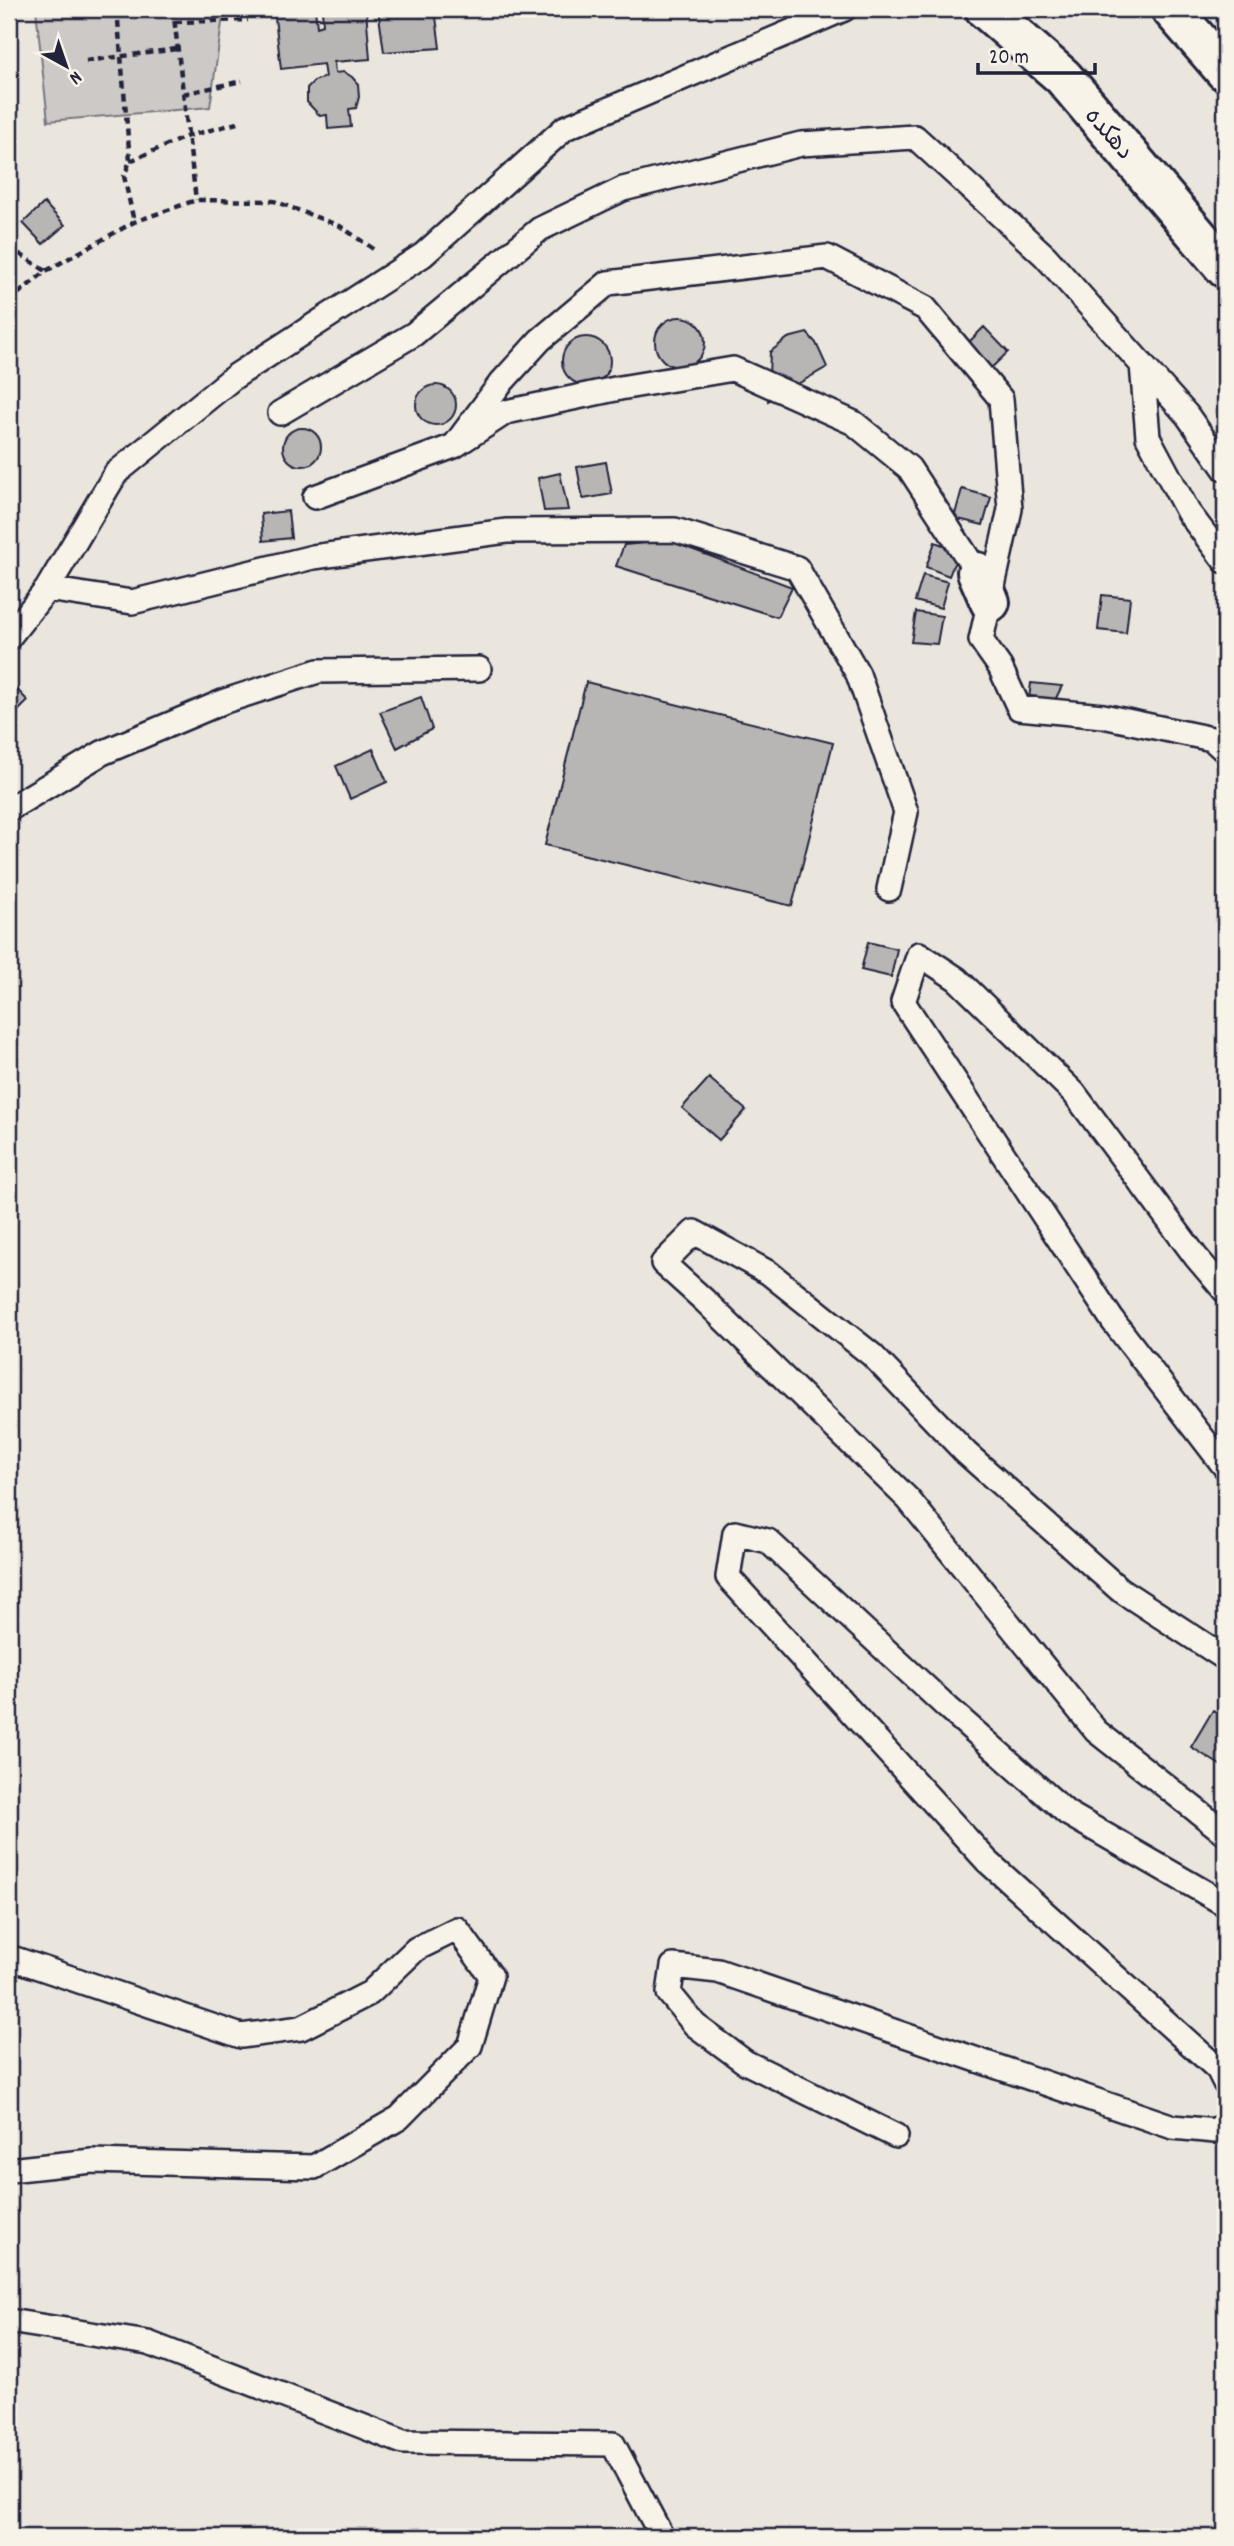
<svg xmlns="http://www.w3.org/2000/svg" width="1234" height="2546" font-family="Dekko,'Playpen Sans Arabic',sans-serif">
	<style>
		.green { fill: #cdc9c6; stroke: #787680; stroke-width: 2 }
		.building { fill: #b8b6b5; stroke: #22223b; stroke-width: 2 }
		.lines { fill: none; stroke-linecap: round; stroke-linejoin: round }
		.service-casing { stroke: #22223b; stroke-width: 28 }
		.minor-casing { stroke: #22223b; stroke-width: 44 }
		.path { stroke: #22223b; stroke-width: 4.5; stroke-dasharray: 7 5; stroke-linecap: butt }
		.service { stroke: #f7f3e8; stroke-width: 23 }
		.minor { stroke: #f7f3e8; stroke-width: 38 }
		.labels { text-anchor: middle; stroke-width: 5; stroke-linejoin: round; paint-order: stroke }
		.street-label { font-size: 24px; fill: #22223b; stroke: #f7f3e8 }
	</style>
	<rect width="100%" height="100%" fill="#eae6de"/>
	<filter id="ink" filterUnits="userSpaceOnUse"><feTurbulence type="fractalNoise" baseFrequency=".0143" numOctaves="2"/><feDisplacementMap in="SourceGraphic" scale="14" xChannelSelector="R" yChannelSelector="G"/><feConvolveMatrix kernelMatrix="1 2 1 2 8 2 1 2 1" color-interpolation-filters="sRGB"/></filter>
	<g filter="url(#ink)">
		<path class="green" d="M 36,9 L 224,9 L 210,107 L 48,121 Z"/>
		<path class="building" d="M 274,9 L 315,9 L 317,27 L 323,25 L 322,9 L 366,9 L 370,59 L 334,62 L 335,73 L 344,72 L 352,77 L 358,84 L 359,97 L 356,108 L 349,109 L 351,127 L 328,129 L 327,115 L 320,116 L 307,102 L 307,88 L 314,81 L 325,77 L 323,64 L 281,69 Z
			M 378,9 L 435,9 L 440,48 L 384,52 Z
			M 44,203 L 65,225 L 43,244 L 23,223 Z
			M655 342a25 25 0 1 1 50 0a25 25 0 1 1-50 0Z
			M 984,327 L 1008,352 L 989,370 L 965,346 Z
			M 807,333 L 816,343 L 827,367 L 768,401 L 770,352 L 788,338 Z
			M562 361a24 24 0 1 1 48 0a24 24 0 1 1-48 0Z
			M416 405a20 20 0 1 1 40 0a20 20 0 1 1-40 0Z
			M283 447a19 19 0 1 1 38 0a19 19 0 1 1-38 0Z
			M 606,462 L 612,494 L 583,499 L 577,467 Z
			M 560,473 L 568,510 L 544,511 L 538,478 Z
			M 962,489 L 991,497 L 983,525 L 954,518 Z
			M 288,511 L 291,538 L 263,541 L 261,514 Z
			M 670,541 L 792,587 L 777,617 L 616,566 L 624,545 Z
			M 935,542 L 959,551 L 949,576 L 926,567 Z
			M 923,575 L 948,582 L 941,608 L 915,601 Z
			M 1102,595 L 1130,598 L 1126,633 L 1098,630 Z
			M 916,612 L 942,616 L 937,644 L 911,642 Z
			M 9,681 L 28,701 L 9,720 Z
			M 586,682 L 833,743 L 792,906 L 545,845 Z
			M 1031,683 L 1062,686 L 1054,702 L 1029,699 Z
			M 421,697 L 432,729 L 397,748 L 380,712 Z
			M 373,749 L 387,782 L 350,799 L 336,766 Z
			M 868,942 L 897,949 L 891,977 L 861,970 Z
			M 709,1078 L 746,1110 L 719,1140 L 682,1108 Z
			M 1213,1710 L 1225,1717 L 1225,1768 L 1191,1747 Z"/>
		<g class="lines">
			<g class="service-casing">
				<path id="service" d="M 1142,364 L 1148,437 L 1188,512 L 1225,561
					M 280,413 L 414,334 L 540,229 L 623,189 L 801,144 L 915,137 L 1045,256 L 1187,415 L 1225,469
					M 454,446 L 500,384 L 540,340 L 608,283 L 827,257 L 925,308 L 1001,399 L 1010,509 L 981,640 L 1000,667 L 1019,708 L 1103,716 L 1212,739 L 1225,751
					M 315,497 L 454,446 L 506,412 L 620,388 L 733,369 L 854,423 L 909,468 L 977,572
					M 47,589 L 132,602 L 313,557 L 507,531 L 675,530 L 797,568 L 858,674 L 906,812 L 889,889
					M 9,637 L 47,589 L 116,473 L 234,377 L 423,255 L 565,128 L 844,9
					M 9,809 L 102,753 L 225,701 L 318,671 L 479,669
					M 1225,1291 L 1196,1257 L 1074,1093 L 957,979 L 919,954 L 903,1002 L 1113,1321 L 1225,1467
					M 1225,1658 L 1119,1589 L 966,1453 L 872,1355 L 769,1273 L 694,1232 L 663,1263 L 705,1301 L 908,1499 L 1096,1731 L 1225,1833
					M 1225,1904 L 1067,1813 L 948,1708 L 768,1541 L 735,1533 L 728,1577 L 987,1861 L 1218,2069 L 1225,2083
					M 9,1957 L 241,2036 L 301,2028 L 370,1993 L 416,1949 L 457,1929 L 491,1976 L 470,2046 L 399,2118 L 314,2167 L 92,2161 L 9,2170
					M 896,2136 L 745,2062 L 695,2025 L 669,1993 L 673,1966 L 718,1971 L 1173,2127 L 1215,2131 L 1225,2123
					M 9,2321 L 148,2343 L 403,2442 L 613,2444 L 662,2537"/>
			</g>
			<g class="minor-casing">
				<path id="minor" d="M 985,9 L 1063,77 L 1225,268
					M 1171,9 L 1225,71
					M 977,572 L 990,602"/>
			</g>
			<path class="path" d="M 117,9 L 130,161 L 124,176 L 134,222
				M 173,9 L 196,200
				M 175,22 L 248,20
				M 86,61 L 177,49
				M 183,94 L 242,81
				M 130,161 L 188,136 L 241,122
				M 9,247 L 46,271
				M 9,301 L 46,271 L 134,222 L 196,200 L 274,201 L 340,226 L 375,250"/>
			<use href="#service" class="service"/>
			<use href="#minor" class="minor"/>
		</g>
	</g>
	<g class="labels">
		<g class="street-label">
			<text transform="translate(1110 133) rotate(49)" y="8">دهکده</text>
		</g>
	</g>
	<rect width="1234" height="2546" fill="none" stroke="#f7f3e8" stroke-width="35"/>
	<rect x="18" y="18" width="1199" height="2511" fill="none" stroke="#22223b" stroke-width="2.5" filter="url(#ink)"/>
	<g transform="translate(66 66) rotate(140)" stroke="#f7f3e8" stroke-width="5" paint-order="stroke">
	<path d="M0-5L12 26L0 18L-12 26Z" fill="#22223b"/>
	<text y="-10" font-size="19" font-weight="bold" text-anchor="middle" fill="#22223b">N</text>
	</g>
	<path d="M978 63v10h117v-10" fill="none" stroke="#22223b" stroke-width="3.5"/>
	<text x="989" y="63" font-size="21" fill="#22223b" stroke="#f7f3e8" stroke-width="5" paint-order="stroke">20 m</text>
</svg>
